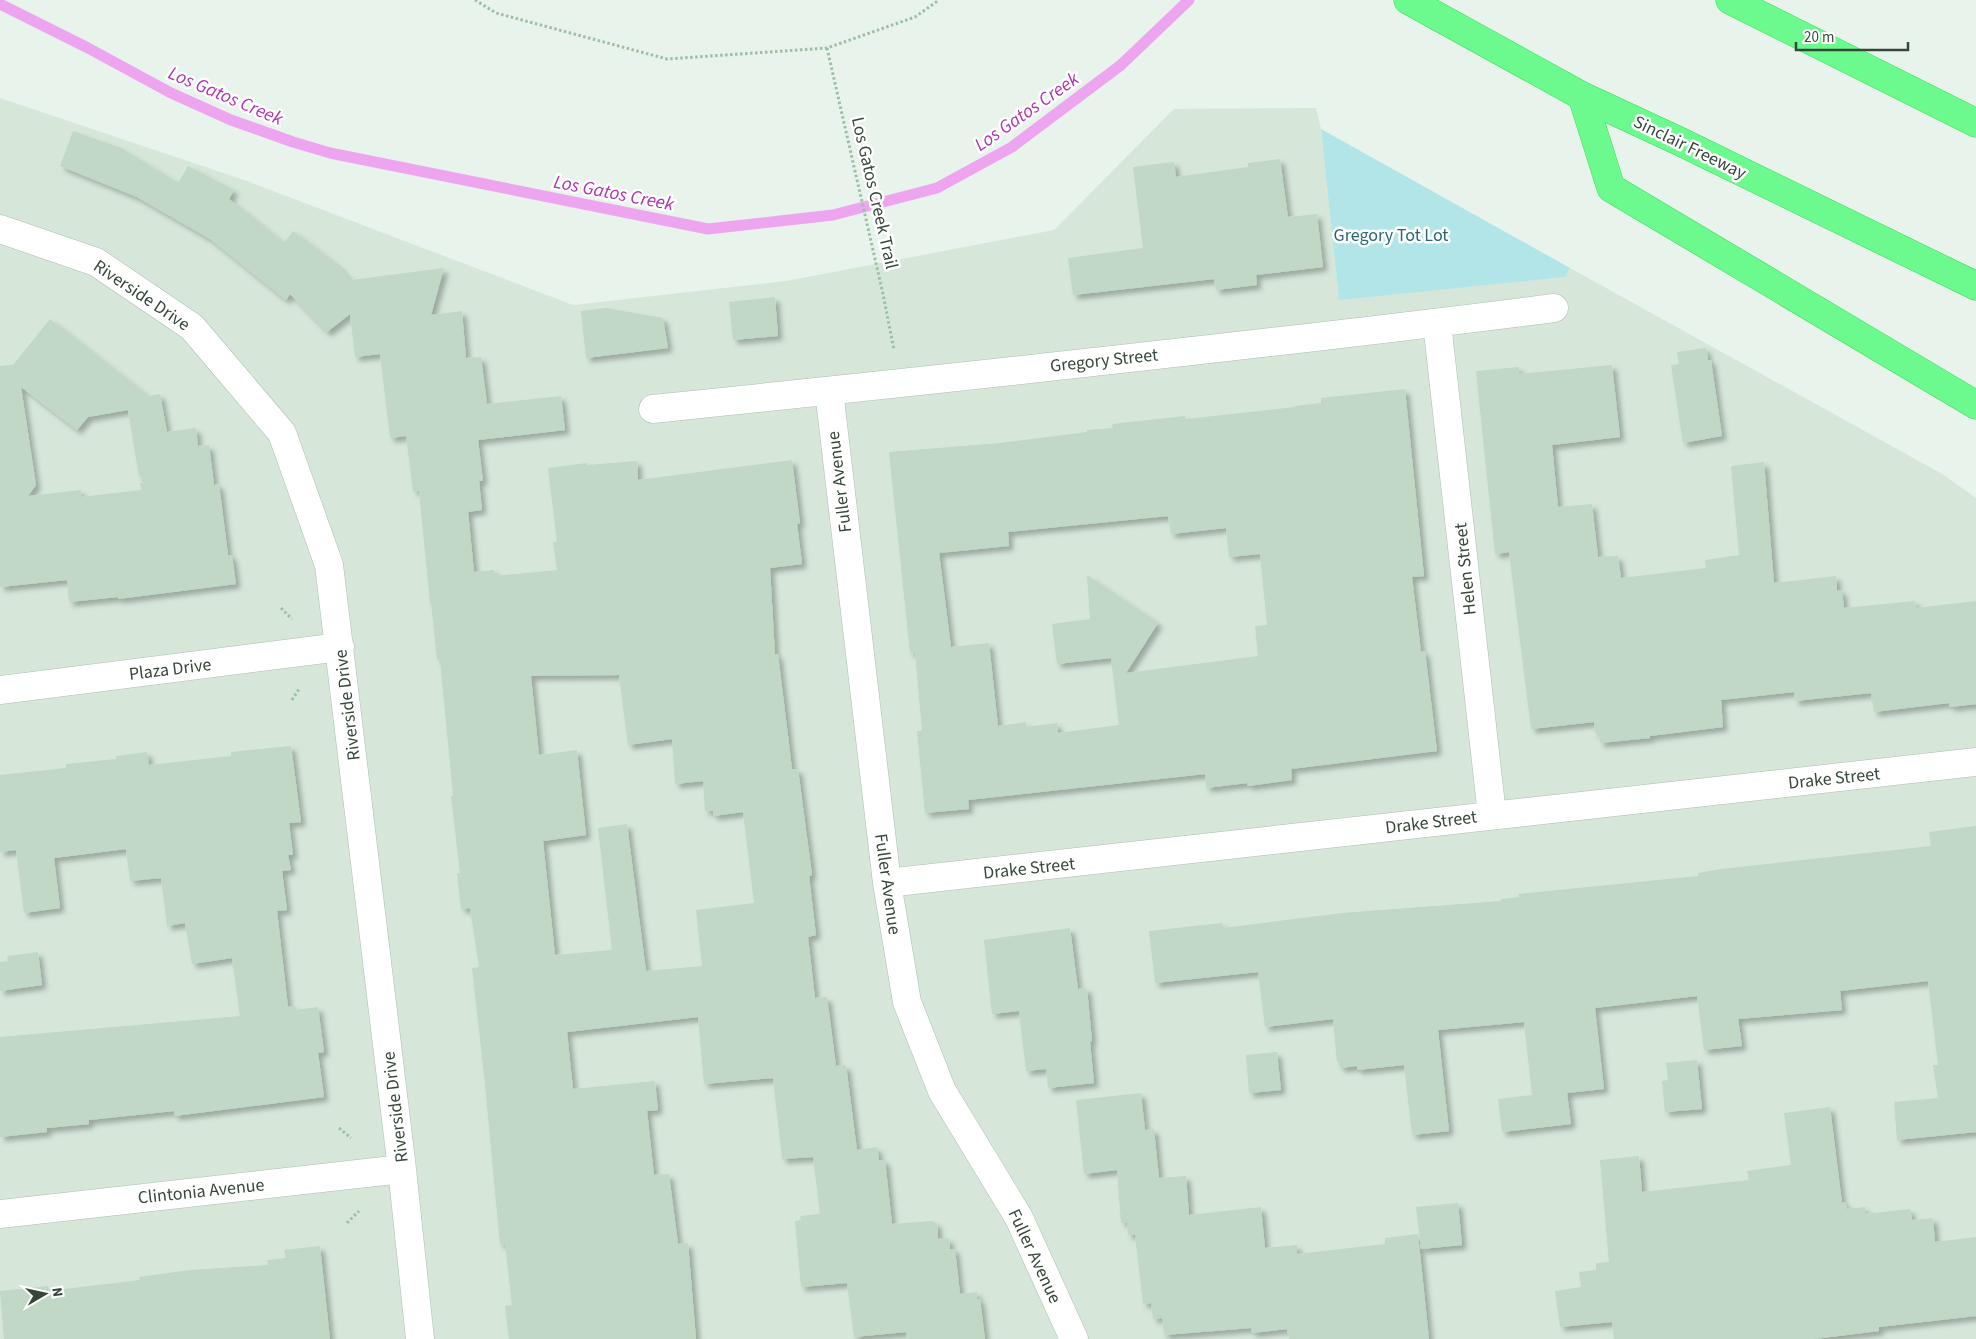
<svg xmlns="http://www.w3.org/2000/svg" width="1976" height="1339" font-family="'Source Sans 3',sans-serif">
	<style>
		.residential { fill: #d6e7da }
		.green { fill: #b1e5e7 }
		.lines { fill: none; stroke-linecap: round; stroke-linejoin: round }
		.stream { stroke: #eea5ef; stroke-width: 11 }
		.building { fill: #c0d8c5; fill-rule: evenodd; filter: url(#shadow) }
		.minor-casing { stroke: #aabfb0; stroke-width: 29 }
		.highway-casing { stroke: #3bda5d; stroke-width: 29 }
		.path { stroke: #9cc0a4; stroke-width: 3; stroke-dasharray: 2.5 2.5; stroke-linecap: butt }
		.minor { stroke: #fff; stroke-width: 28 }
		.highway { stroke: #6cfa8f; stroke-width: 28 }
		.labels { text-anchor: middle; stroke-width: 5; stroke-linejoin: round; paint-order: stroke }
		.street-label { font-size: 18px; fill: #36473a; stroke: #fff }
		.park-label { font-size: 18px; fill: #2b6877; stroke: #fff }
		.water-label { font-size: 19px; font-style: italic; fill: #b032b0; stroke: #fff }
	</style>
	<defs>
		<filter id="shadow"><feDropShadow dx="4.5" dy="4.5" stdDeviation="2.5" flood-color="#0004"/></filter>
	</defs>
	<rect width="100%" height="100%" fill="#e8f3eb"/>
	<path class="residential" d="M 0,98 L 247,181 L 573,305 L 786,281 L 1054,230 L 1174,109 L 1316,108 L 1321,129 L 1339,299 L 1565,277 L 1570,268 L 1944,475 L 1976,498 L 1976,1339 L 0,1339 Z"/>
	<path class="green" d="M 1321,129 L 1570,268 L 1565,277 L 1339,300 Z"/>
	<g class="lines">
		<path class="stream" d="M 0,4 L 88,48 L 171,93 L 231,120 L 293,142 L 330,153 L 708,229 L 833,215 L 937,188 L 1012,147 L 1121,65 L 1189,0"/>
	</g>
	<path class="building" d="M 73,131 L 121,148 L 178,183 L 188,166 L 234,190 L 229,199 L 284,243 L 293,231 L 336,264 L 351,280 L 444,268 L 431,315 L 462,311 L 466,358 L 481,357 L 487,404 L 561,396 L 565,430 L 478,440 L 483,481 L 479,481 L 482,510 L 468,512 L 474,572 L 494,570 L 495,576 L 557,570 L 553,542 L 557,542 L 548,468 L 587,463 L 587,465 L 637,461 L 638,480 L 792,460 L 800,523 L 797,524 L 802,564 L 770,568 L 775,655 L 778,654 L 792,769 L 798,769 L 812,875 L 809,876 L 816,935 L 808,937 L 815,998 L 827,997 L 836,1066 L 846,1065 L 857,1150 L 877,1147 L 879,1160 L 885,1160 L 892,1224 L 933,1221 L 934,1223 L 937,1223 L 938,1239 L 949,1238 L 950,1249 L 955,1249 L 960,1294 L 977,1292 L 977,1299 L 980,1299 L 985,1339 L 907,1339 L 906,1332 L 854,1337 L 847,1283 L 801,1287 L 795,1221 L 801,1220 L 800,1216 L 820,1214 L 813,1157 L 782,1159 L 773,1078 L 704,1084 L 698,1017 L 567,1032 L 573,1089 L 655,1081 L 658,1110 L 647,1111 L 654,1175 L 669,1174 L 678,1244 L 688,1243 L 696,1339 L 509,1339 L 505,1306 L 512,1305 L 505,1244 L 500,1245 L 485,1084 L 472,968 L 479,967 L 470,908 L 461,909 L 457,873 L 460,873 L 451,796 L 453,795 L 440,660 L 437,660 L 431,603 L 430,603 L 419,491 L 413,491 L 406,436 L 390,438 L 380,354 L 355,357 L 350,314 L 327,332 L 290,294 L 286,300 L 210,239 L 137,197 L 60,166 ZM 619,675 L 628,745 L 672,739 L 675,784 L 703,781 L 705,811 L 713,811 L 713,816 L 743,812 L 754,903 L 696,910 L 702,966 L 646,971 L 627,824 L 598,828 L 612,950 L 555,955 L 543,841 L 586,835 L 577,750 L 539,755 L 531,676 Z
		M 1280,159 L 1288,217 L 1317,214 L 1323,267 L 1256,275 L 1257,285 L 1216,290 L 1214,279 L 1073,295 L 1068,258 L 1143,248 L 1133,167 L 1174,162 L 1176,177 L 1248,167 L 1248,163 Z
		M 775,297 L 778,336 L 733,340 L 729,302 Z
		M 606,308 L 663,318 L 668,348 L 586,358 L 581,311 Z
		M 50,319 L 148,396 L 160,394 L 167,432 L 196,428 L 198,446 L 209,445 L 214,485 L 219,484 L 228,555 L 232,555 L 236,584 L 118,599 L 118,597 L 69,602 L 67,580 L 0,587 L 0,366 L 13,365 ZM 21,387 L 77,430 L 88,417 L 128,410 L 139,476 L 147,482 L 140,483 L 141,490 L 81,497 L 81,490 L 28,496 L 36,485 Z
		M 1706,348 L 1708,360 L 1711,360 L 1722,436 L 1683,443 L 1671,365 L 1679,364 L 1677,352 Z
		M 1612,365 L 1620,437 L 1552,445 L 1558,507 L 1592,504 L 1598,557 L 1618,556 L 1621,578 L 1706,568 L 1705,560 L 1739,555 L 1731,466 L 1764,462 L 1774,583 L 1836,576 L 1837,591 L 1842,590 L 1844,608 L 1915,601 L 1916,608 L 1976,601 L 1976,704 L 1950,707 L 1949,703 L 1874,712 L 1871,693 L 1795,701 L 1794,692 L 1721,700 L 1723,727 L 1650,736 L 1650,738 L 1600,743 L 1599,733 L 1595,733 L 1594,722 L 1531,729 L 1509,552 L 1495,554 L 1476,371 L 1519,367 L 1519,374 Z
		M 1405,389 L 1424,576 L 1412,577 L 1421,652 L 1425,651 L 1437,751 L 1291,769 L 1292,780 L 1248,786 L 1247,783 L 1206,788 L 1205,774 L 968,800 L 969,809 L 925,813 L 917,731 L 922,731 L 915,652 L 910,653 L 889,452 L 1000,443 L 1087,432 L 1087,430 L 1113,428 L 1112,424 L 1185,416 L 1186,419 L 1295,407 L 1295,406 L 1321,403 L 1321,398 ZM 1168,516 L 1171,534 L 1226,528 L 1229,557 L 1260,554 L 1267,625 L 1255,626 L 1258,656 L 1126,673 L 1158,623 L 1087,575 L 1090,619 L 1052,624 L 1057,664 L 1111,658 L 1119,725 L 1058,733 L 1057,723 L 1026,727 L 1026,722 L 998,726 L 989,643 L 951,647 L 939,553 L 1009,546 L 1008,532 Z
		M 291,746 L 301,822 L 289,823 L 293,855 L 288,855 L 291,870 L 282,871 L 287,910 L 277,911 L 288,1007 L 295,1006 L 295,1010 L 318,1007 L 324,1052 L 318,1053 L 324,1097 L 174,1116 L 174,1111 L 89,1120 L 89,1124 L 47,1128 L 47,1132 L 0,1137 L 0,1037 L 240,1016 L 232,958 L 192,964 L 185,923 L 167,926 L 161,878 L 130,881 L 126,849 L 54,858 L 60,908 L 24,913 L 16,850 L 0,852 L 0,775 L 66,768 L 66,764 L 116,759 L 116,756 L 147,752 L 149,765 L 231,756 L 231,752 Z
		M 1976,826 L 1976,1132 L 1897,1140 L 1894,1102 L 1938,1098 L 1933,1065 L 1938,1065 L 1928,981 L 1840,991 L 1842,1010 L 1738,1019 L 1742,1046 L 1704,1050 L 1697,996 L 1595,1008 L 1604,1089 L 1567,1093 L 1571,1124 L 1502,1132 L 1498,1099 L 1532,1095 L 1524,1022 L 1438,1030 L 1449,1131 L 1412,1135 L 1404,1065 L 1357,1070 L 1357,1066 L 1340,1068 L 1339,1062 L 1337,1062 L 1333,1019 L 1265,1027 L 1258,972 L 1155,983 L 1149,931 L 1222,923 L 1223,928 L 1342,913 L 1501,901 L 1501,899 L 1519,897 L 1518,894 L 1698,876 L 1698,873 L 1721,869 L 1931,846 L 1929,832 Z
		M 1070,928 L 1078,989 L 1087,988 L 1092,1041 L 1090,1042 L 1094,1083 L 1048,1088 L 1046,1069 L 1026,1071 L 1019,1011 L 992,1014 L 984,940 Z
		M 38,952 L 42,985 L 0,991 L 0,962 L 8,961 L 7,956 Z
		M 1277,1052 L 1281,1090 L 1249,1093 L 1246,1055 Z
		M 1697,1060 L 1702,1109 L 1665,1112 L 1662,1081 L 1668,1080 L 1666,1063 Z
		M 1141,1093 L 1145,1130 L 1154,1129 L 1159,1178 L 1186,1176 L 1189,1215 L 1261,1207 L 1265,1248 L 1297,1245 L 1297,1254 L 1385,1244 L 1385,1238 L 1418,1234 L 1429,1339 L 1289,1339 L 1287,1329 L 1252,1333 L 1251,1328 L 1164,1335 L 1162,1318 L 1153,1319 L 1151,1303 L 1143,1304 L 1135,1235 L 1128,1235 L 1127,1222 L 1121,1223 L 1117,1170 L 1084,1174 L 1076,1100 Z
		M 1830,1107 L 1842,1203 L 1845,1202 L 1847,1209 L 1865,1207 L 1865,1214 L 1910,1209 L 1912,1220 L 1933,1218 L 1935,1242 L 1976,1237 L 1976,1316 L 1879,1327 L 1879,1331 L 1814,1339 L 1614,1339 L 1612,1322 L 1560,1327 L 1555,1291 L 1581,1287 L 1579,1272 L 1596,1270 L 1596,1263 L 1609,1262 L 1600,1160 L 1639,1156 L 1642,1192 L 1749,1180 L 1747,1171 L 1791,1165 L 1784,1113 Z
		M 1458,1203 L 1462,1245 L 1421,1249 L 1416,1207 Z
		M 320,1246 L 330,1339 L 4,1339 L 0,1291 L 48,1286 L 48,1291 L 140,1280 L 139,1277 L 190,1270 L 268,1265 L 267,1260 L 286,1258 L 284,1250 Z"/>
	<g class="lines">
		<g class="minor-casing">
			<path id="minor" d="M 0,229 L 96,262 L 192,327 L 282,433 L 329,565 L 402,1169 L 420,1339
				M 1437,323 L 1492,815
				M 829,391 L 887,883 L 907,1002 L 942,1091 L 1019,1218 L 1074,1339
				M 653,409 C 954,378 1254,346 1554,308
				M 0,690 L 340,647
				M 887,883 L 1976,762
				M 0,1214 L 402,1169"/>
		</g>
		<g class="highway-casing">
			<path id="highway" d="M 1408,0 L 1582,96 L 1681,142 L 1976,286
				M 1730,0 L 1976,123
				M 1582,96 L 1611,188 L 1976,405"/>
		</g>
		<path class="path" d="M 475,0 L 496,13 L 667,59 L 827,48 L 915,17 L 939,0
			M 827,48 L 883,294 L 894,350
			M 281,608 L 292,619
			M 292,700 L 299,689
			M 339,1128 L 351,1138
			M 347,1223 L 359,1211"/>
		<use href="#minor" class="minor"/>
		<use href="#highway" class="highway"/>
	</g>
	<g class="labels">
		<g class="street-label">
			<text transform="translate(1690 147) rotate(26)" y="6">Sinclair Freeway</text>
			<text transform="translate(875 193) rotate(77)" y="6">Los Gatos Creek Trail</text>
			<text transform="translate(142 295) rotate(34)" y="6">Riverside Drive</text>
			<text transform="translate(1104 360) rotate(-6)" y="6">Gregory Street</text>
			<text transform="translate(839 482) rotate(-97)" y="6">Fuller Avenue</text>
			<text transform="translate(1465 569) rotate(-96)" y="6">Helen Street</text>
			<text transform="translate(170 669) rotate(-7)" y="6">Plaza Drive</text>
			<text transform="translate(347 705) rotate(-97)" y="6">Riverside Drive</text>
			<text transform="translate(1834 778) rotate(-6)" y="6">Drake Street</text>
			<text transform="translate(1431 822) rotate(-7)" y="6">Drake Street</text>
			<text transform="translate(1029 868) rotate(-6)" y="6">Drake Street</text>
			<text transform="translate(888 884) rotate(82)" y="6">Fuller Avenue</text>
			<text transform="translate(395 1107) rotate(-97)" y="6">Riverside Drive</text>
			<text transform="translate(201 1191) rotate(-6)" y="6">Clintonia Avenue</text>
			<text transform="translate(1035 1256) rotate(65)" y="6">Fuller Avenue</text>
		</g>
		<g class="park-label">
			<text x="1391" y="241">Gregory Tot Lot</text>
		</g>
		<g class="water-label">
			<text transform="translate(226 95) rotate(23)" y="7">Los Gatos Creek</text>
			<text transform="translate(1026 111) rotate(-35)" y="7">Los Gatos Creek</text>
			<text transform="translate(614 192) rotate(11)" y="7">Los Gatos Creek</text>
		</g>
	</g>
	<g transform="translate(45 1294) rotate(81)" stroke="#ffffff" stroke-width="4" paint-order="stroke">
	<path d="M0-4L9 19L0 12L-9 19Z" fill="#36473a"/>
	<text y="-8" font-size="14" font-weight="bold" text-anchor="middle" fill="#36473a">N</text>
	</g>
	<path d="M1796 42v8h112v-8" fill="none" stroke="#36473a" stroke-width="2.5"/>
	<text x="1804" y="42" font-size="15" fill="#36473a" stroke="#ffffff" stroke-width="4" paint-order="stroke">20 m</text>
</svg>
